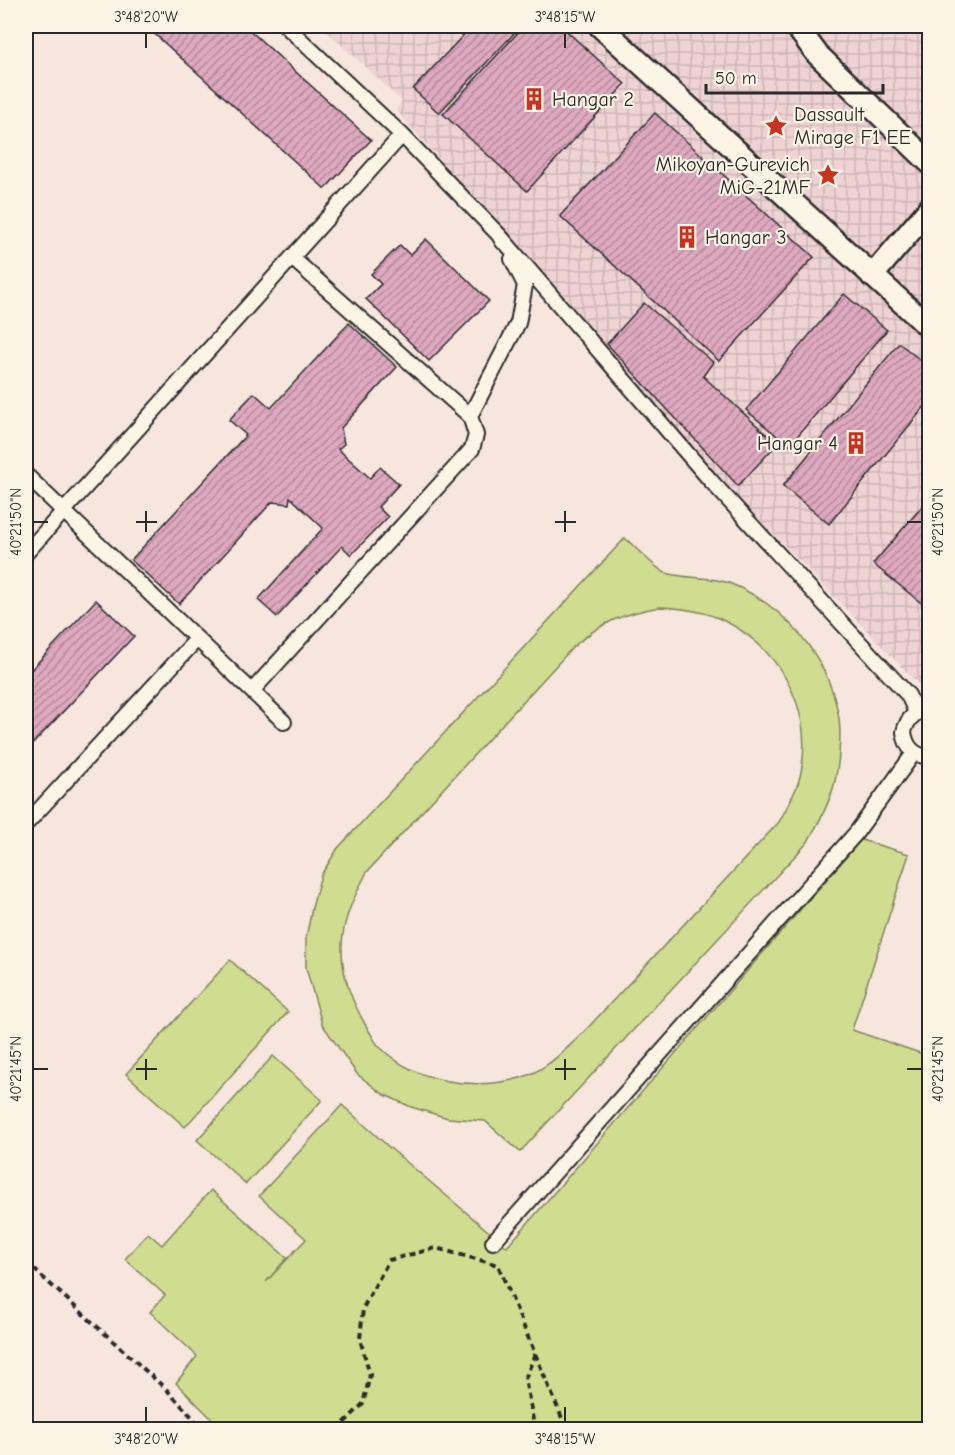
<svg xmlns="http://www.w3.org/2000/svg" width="955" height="1455" font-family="'Comic Neue',sans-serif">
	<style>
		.industrial { fill: url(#industrial-grid) }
		.grass { fill: #d0dc8f; stroke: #7e845d; stroke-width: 1.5; fill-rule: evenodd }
		.building { fill: url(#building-hatch); stroke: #2b2b2b; stroke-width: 1.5 }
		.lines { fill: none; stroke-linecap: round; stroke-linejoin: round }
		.service-casing { stroke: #2b2b2b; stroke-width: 18 }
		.pedestrian-casing { stroke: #2b2b2b; stroke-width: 26 }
		.path { stroke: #2b2b2b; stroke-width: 4; stroke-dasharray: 6 4.5; stroke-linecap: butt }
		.service { stroke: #fcf5e5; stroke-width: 14 }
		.pedestrian { stroke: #fcf5e5; stroke-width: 21 }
		.ticks { fill: none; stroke: #2b2b2b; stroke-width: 2 }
		.labels { text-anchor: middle; stroke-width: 4.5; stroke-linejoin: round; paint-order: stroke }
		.poi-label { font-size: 20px; fill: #2b2b2b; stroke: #fcf5e5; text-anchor: start }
		.neatline { fill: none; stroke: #2b2b2b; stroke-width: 2 }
		.ticks-label { font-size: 15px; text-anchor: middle; fill: #2b2b2b }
	</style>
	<defs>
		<pattern id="industrial-grid" width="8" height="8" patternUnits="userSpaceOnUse" patternTransform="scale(1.5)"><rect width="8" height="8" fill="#efd3d4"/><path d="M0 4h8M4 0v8" fill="none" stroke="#cdb5b6"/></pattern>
		<pattern id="building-hatch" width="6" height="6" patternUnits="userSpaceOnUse" patternTransform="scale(1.5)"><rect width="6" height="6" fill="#dea8bf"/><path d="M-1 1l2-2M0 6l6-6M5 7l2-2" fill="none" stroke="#b4899b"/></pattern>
	</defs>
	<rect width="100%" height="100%" fill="#f6e6dd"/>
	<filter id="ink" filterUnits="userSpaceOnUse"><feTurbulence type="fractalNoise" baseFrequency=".0167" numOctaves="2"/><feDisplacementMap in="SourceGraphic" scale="12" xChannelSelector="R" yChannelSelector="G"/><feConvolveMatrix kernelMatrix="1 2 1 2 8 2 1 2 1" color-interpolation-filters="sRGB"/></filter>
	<g filter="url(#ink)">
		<path class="industrial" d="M 321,26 L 929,26 L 930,692 L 928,694 L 731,490 L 396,110 L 402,101 Z"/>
		<path class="grass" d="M 625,538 C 633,545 658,571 666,573 C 685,579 708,576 729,583 C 784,605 827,655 838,713 C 842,732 839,763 835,781 C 830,803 818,824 807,843 L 520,1152 L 485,1121 L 448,1118 L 411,1107 L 383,1094 L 357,1074 L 322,1024 L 306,968 L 306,938 L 312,908 L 321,875 L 338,848 ZM 660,607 C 680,608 700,610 718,618 C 777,643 814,707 801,772 C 798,789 787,807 779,822 L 582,1034 C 564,1051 545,1071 520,1078 C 474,1091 416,1082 382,1049 C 376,1045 373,1037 369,1031 C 353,1004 341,977 342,945 C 343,918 355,895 367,872 L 573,647 C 600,623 624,613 660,607 Z
			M 861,840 L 909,854 L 852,1030 L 929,1056 L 929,1429 L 222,1429 L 176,1383 L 197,1356 L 150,1312 L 165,1295 L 125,1259 L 148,1233 L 162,1245 L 211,1190 L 287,1258 L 266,1282 L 306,1239 L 259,1196 L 342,1105 L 390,1148 L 507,1247 Z
			M 230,960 L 288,1012 L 185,1127 L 126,1074 Z
			M 273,1056 L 322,1100 L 246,1184 L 197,1140 Z"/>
		<path class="building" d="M 146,26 L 245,26 L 371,140 L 325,189 Z
			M 472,26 L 521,26 L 439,113 L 413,89 Z
			M 524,26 L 561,26 L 625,84 L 527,191 L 443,114 Z
			M 655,113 L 814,257 L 719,361 L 560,216 Z
			M 426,239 L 489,301 L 429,361 L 366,299 L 381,284 L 371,274 L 400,245 L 410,255 Z
			M 844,294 L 887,330 L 789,446 L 746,410 Z
			M 644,303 L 713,362 L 703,376 L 777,444 L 738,486 L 607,344 Z
			M 349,323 L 397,367 L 341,428 L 344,444 L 338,449 L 370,478 L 380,467 L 399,484 L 378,507 L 388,517 L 351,555 L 342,546 L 277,617 L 258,600 L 323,528 L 290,497 L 289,504 L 272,502 L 179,604 L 131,560 L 246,435 L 229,420 L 254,393 L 271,408 Z
			M 899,343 L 930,368 L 930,400 L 829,524 L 783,486 Z
			M 930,497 L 930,610 L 873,564 Z
			M 96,600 L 134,636 L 26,751 L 26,675 Z"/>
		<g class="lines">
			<g class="service-casing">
				<path id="service" d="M 286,26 L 402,135 L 499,235 L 503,242
					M 499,235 L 711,481 L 908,695 L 916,712
					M 470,416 L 518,323 L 525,285 L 512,259
					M 26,475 L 284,722
					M 26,553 L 402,135
					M 252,691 L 472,449 L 476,435 L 470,416 L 292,258
					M 930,710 C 915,710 907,719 904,732 C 906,747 914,756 930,757
					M 26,824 L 197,639
					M 493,1242 L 856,833 L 914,753"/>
			</g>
			<g class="pedestrian-casing">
				<path id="pedestrian" d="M 600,26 L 930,328
					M 796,26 L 817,54 L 930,163
					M 872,276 L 930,208"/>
			</g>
			<path class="path" d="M 26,1262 L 168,1391 L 204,1430
				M 535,1354 L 525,1379 L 535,1430
				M 337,1430 L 363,1404 L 370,1375 L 360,1339 L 363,1308 L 389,1260 L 436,1248 L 498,1265 L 567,1430"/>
			<use href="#service" class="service"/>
			<use href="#pedestrian" class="pedestrian"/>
		</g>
	</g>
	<path class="ticks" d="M 146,33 L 146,48M 565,33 L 565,48M 146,511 L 146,532M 565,511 L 565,532M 33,522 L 48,522M 136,522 L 157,522M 555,522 L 576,522M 907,522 L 922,522M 146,1059 L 146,1080M 565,1059 L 565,1080M 33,1069 L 48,1069M 136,1069 L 157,1069M 555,1069 L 576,1069M 907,1069 L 922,1069M 146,1407 L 146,1422M 565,1407 L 565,1422"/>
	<defs>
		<g id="building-bare" transform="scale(1.8)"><path d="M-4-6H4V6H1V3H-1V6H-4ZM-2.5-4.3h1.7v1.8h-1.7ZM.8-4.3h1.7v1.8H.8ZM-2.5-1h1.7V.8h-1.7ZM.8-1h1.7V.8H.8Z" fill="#c8321e" stroke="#fcf5e5" stroke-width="2.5" paint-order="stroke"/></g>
		<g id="sight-bare" transform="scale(1.8)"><path d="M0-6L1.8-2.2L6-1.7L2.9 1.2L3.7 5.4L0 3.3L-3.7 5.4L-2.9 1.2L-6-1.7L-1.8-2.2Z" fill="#c8321e" stroke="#fcf5e5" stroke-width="2.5" paint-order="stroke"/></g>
	</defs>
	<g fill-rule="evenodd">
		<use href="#building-bare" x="534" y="99"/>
		<use href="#sight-bare" x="776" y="126"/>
		<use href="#sight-bare" x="828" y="175"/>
		<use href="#building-bare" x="687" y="237"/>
		<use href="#building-bare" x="856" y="443"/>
	</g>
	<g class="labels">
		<g class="poi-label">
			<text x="552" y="106">Hangar 2</text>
			<text x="794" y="121">Dassault<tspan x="794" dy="23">Mirage F1 EE</tspan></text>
			<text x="810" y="171" text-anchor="end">Mikoyan-Gurevich<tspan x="810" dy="23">MiG-21MF</tspan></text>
			<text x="705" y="244">Hangar 3</text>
			<text x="838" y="450" text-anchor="end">Hangar 4</text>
		</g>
	</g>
	<rect width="955" height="1455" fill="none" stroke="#fcf5e5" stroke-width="66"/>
	<path d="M706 84v9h177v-9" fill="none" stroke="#2b2b2b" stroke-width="3"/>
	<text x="715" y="84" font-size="18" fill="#2b2b2b" stroke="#fcf5e5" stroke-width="4.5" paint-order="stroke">50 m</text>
	<rect x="33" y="33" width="889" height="1389" class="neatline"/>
	<g class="ticks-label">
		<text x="146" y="22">3°48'20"W</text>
		<text x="565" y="22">3°48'15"W</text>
		<text transform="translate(16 522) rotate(-90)" y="5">40°21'50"N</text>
		<text transform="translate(938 522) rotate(-90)" y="5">40°21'50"N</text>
		<text transform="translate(16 1069) rotate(-90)" y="5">40°21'45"N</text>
		<text transform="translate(938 1069) rotate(-90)" y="5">40°21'45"N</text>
		<text x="146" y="1444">3°48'20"W</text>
		<text x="565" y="1444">3°48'15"W</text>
	</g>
</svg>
